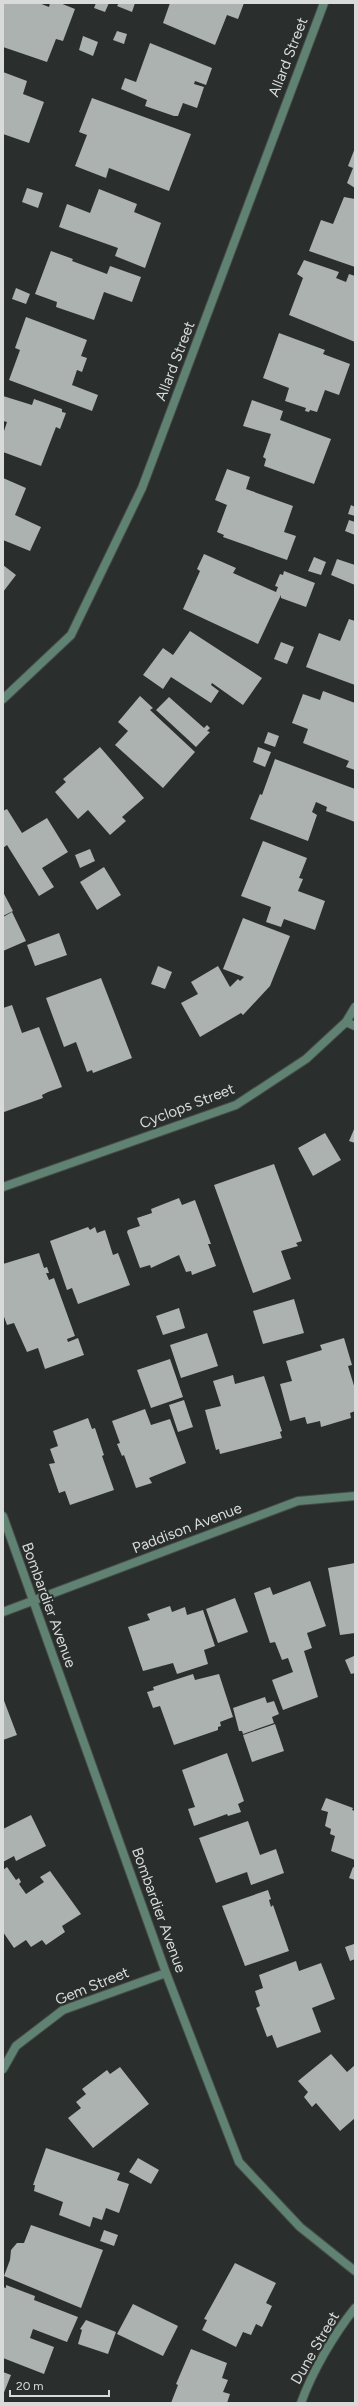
<svg xmlns="http://www.w3.org/2000/svg" width="358" height="2406" font-family="Figtree,sans-serif">
	<style>
		.building { fill: #acb2af }
		.lines { fill: none; stroke-linecap: round; stroke-linejoin: round }
		.minor-casing { stroke: #464b49; stroke-width: 10 }
		.minor { stroke: #5f8272; stroke-width: 8 }
		.labels { text-anchor: middle; stroke-width: 4; stroke-linejoin: round; paint-order: stroke }
		.street-label { font-size: 15px; fill: #d8dbda; stroke: #2a2f2d }
	</style>
	<rect width="100%" height="100%" fill="#2a2f2d"/>
	<path class="building" d="M 3,3 L 39,3 L 49,7 L 50,3 L 60,3 L 75,9 L 63,41 L 56,39 L 47,62 L 3,47 Z
		M 96,3 L 109,3 L 105,12 L 94,8 Z
		M 119,3 L 135,3 L 132,12 L 117,6 Z
		M 170,3 L 244,3 L 238,19 L 227,15 L 215,45 L 163,23 Z
		M 117,31 L 127,34 L 124,44 L 113,40 Z
		M 83,36 L 98,42 L 93,56 L 79,50 Z
		M 150,43 L 212,68 L 206,85 L 195,81 L 194,84 L 204,87 L 197,108 L 183,103 L 178,116 L 174,116 L 145,106 L 147,100 L 121,89 L 125,78 L 136,82 Z
		M 3,72 L 27,81 L 23,94 L 44,102 L 29,143 L 3,134 Z
		M 92,98 L 191,134 L 169,191 L 109,168 L 106,178 L 75,166 L 87,135 L 79,132 Z
		M 355,148 L 355,188 L 347,183 L 353,168 L 348,166 Z
		M 27,188 L 43,193 L 38,208 L 22,202 Z
		M 99,189 L 137,204 L 134,212 L 161,223 L 145,268 L 115,256 L 118,248 L 59,227 L 67,204 L 90,213 Z
		M 344,197 L 355,199 L 355,267 L 309,251 L 321,220 L 333,224 Z
		M 51,251 L 73,259 L 72,261 L 107,274 L 110,266 L 141,277 L 132,302 L 104,292 L 94,320 L 56,307 L 57,302 L 35,294 Z
		M 304,260 L 339,272 L 336,278 L 346,282 L 349,274 L 355,276 L 355,342 L 289,315 L 303,278 L 297,274 Z
		M 16,288 L 30,294 L 26,304 L 12,299 Z
		M 26,317 L 87,340 L 81,356 L 87,358 L 82,372 L 77,370 L 72,385 L 98,395 L 92,411 L 9,380 L 20,350 L 15,348 Z
		M 279,333 L 325,350 L 323,354 L 350,364 L 339,395 L 325,390 L 317,412 L 310,410 L 309,412 L 305,411 L 306,408 L 285,401 L 289,388 L 263,378 Z
		M 3,396 L 32,405 L 34,399 L 62,409 L 62,412 L 66,413 L 60,429 L 56,427 L 41,466 L 3,452 L 3,434 L 7,422 L 3,421 Z
		M 252,400 L 283,411 L 280,420 L 331,439 L 314,484 L 264,466 L 266,459 L 263,457 L 271,434 L 243,426 Z
		M 227,469 L 250,477 L 246,489 L 293,506 L 284,532 L 296,536 L 287,560 L 223,537 L 224,535 L 217,532 L 227,505 L 215,500 Z
		M 3,478 L 26,488 L 15,515 L 41,527 L 30,551 L 3,540 Z
		M 351,505 L 355,507 L 355,516 L 348,514 Z
		M 349,520 L 355,522 L 355,535 L 345,531 Z
		M 204,554 L 236,568 L 233,573 L 276,592 L 278,587 L 275,586 L 280,574 L 283,575 L 284,571 L 315,583 L 306,607 L 281,598 L 281,595 L 258,644 L 183,609 L 200,571 L 197,569 Z
		M 314,557 L 326,562 L 321,575 L 308,571 Z
		M 337,559 L 355,565 L 355,585 L 331,575 Z
		M 3,565 L 16,575 L 3,592 Z
		M 349,619 L 355,621 L 355,685 L 306,667 L 319,633 L 340,641 Z
		M 190,631 L 262,678 L 243,705 L 212,683 L 211,685 L 219,691 L 211,703 L 171,677 L 163,689 L 143,675 L 163,648 L 173,655 Z
		M 281,642 L 294,647 L 287,664 L 274,659 Z
		M 323,691 L 355,703 L 355,770 L 346,767 L 349,761 L 303,743 L 308,729 L 292,723 L 303,694 L 320,700 Z
		M 140,696 L 153,708 L 150,710 L 195,752 L 163,788 L 115,745 L 128,731 L 118,722 Z
		M 169,697 L 204,728 L 207,725 L 210,728 L 207,731 L 210,732 L 196,747 L 156,710 Z
		M 268,732 L 279,736 L 275,747 L 264,743 Z
		M 100,747 L 144,798 L 122,817 L 126,821 L 110,835 L 88,810 L 78,819 L 55,792 L 66,782 L 63,779 Z
		M 258,747 L 271,752 L 265,767 L 253,762 Z
		M 275,759 L 355,789 L 355,822 L 326,811 L 327,807 L 316,802 L 312,812 L 317,815 L 308,841 L 250,819 L 260,794 L 262,795 Z
		M 7,809 L 22,833 L 47,818 L 68,852 L 42,868 L 54,887 L 39,896 L 7,845 L 3,848 L 3,811 Z
		M 263,841 L 307,858 L 299,878 L 303,879 L 298,891 L 325,901 L 315,930 L 284,919 L 281,927 L 266,922 L 271,907 L 241,896 Z
		M 90,849 L 95,861 L 80,868 L 75,855 Z
		M 104,867 L 121,895 L 97,910 L 80,882 Z
		M 3,892 L 13,911 L 3,916 Z
		M 12,912 L 26,941 L 3,951 L 3,917 Z
		M 243,918 L 290,936 L 270,986 L 243,1015 L 241,1013 L 200,1037 L 181,1003 L 198,994 L 191,982 L 218,966 L 230,987 L 238,979 L 240,981 L 244,977 L 223,969 Z
		M 59,933 L 67,955 L 35,966 L 27,945 Z
		M 158,966 L 172,972 L 165,989 L 151,984 Z
		M 101,978 L 132,1058 L 93,1073 L 92,1070 L 87,1072 L 76,1042 L 64,1047 L 46,998 Z
		M 12,1005 L 22,1033 L 39,1027 L 62,1087 L 48,1092 L 42,1095 L 43,1098 L 4,1112 L 3,1008 Z
		M 355,1127 L 355,1143 L 349,1141 Z
		M 325,1133 L 341,1160 L 313,1176 L 298,1148 Z
		M 274,1164 L 302,1241 L 296,1243 L 298,1246 L 281,1251 L 291,1279 L 253,1293 L 214,1185 Z
		M 179,1198 L 182,1205 L 195,1200 L 211,1244 L 208,1244 L 216,1266 L 192,1275 L 191,1271 L 186,1272 L 179,1255 L 151,1268 L 150,1265 L 140,1268 L 127,1232 L 128,1230 L 140,1226 L 137,1218 L 152,1213 L 151,1209 Z
		M 88,1227 L 90,1230 L 95,1227 L 97,1233 L 105,1230 L 113,1255 L 118,1253 L 130,1285 L 78,1304 L 72,1288 L 67,1290 L 50,1241 Z
		M 39,1253 L 44,1268 L 47,1267 L 49,1273 L 46,1273 L 49,1280 L 54,1278 L 75,1336 L 67,1339 L 68,1342 L 78,1338 L 84,1355 L 45,1369 L 38,1348 L 27,1352 L 14,1323 L 7,1325 L 3,1314 L 3,1264 Z
		M 294,1299 L 304,1333 L 263,1344 L 253,1311 Z
		M 179,1308 L 185,1328 L 163,1335 L 156,1316 Z
		M 207,1333 L 218,1366 L 181,1378 L 170,1345 Z
		M 344,1338 L 352,1365 L 348,1366 L 355,1389 L 355,1411 L 350,1413 L 351,1418 L 321,1427 L 320,1421 L 307,1424 L 305,1417 L 290,1421 L 280,1384 L 292,1381 L 286,1361 L 322,1350 L 320,1345 Z
		M 170,1359 L 183,1397 L 151,1408 L 137,1370 Z
		M 233,1375 L 235,1384 L 264,1376 L 282,1431 L 280,1432 L 282,1438 L 220,1454 L 219,1449 L 216,1450 L 205,1410 L 221,1406 L 213,1381 Z
		M 184,1400 L 193,1427 L 178,1432 L 169,1405 Z
		M 145,1409 L 151,1425 L 170,1419 L 186,1463 L 149,1478 L 152,1483 L 136,1488 L 124,1455 L 122,1456 L 117,1444 L 120,1443 L 112,1421 Z
		M 88,1418 L 92,1429 L 95,1428 L 104,1455 L 102,1456 L 114,1490 L 70,1505 L 65,1491 L 59,1493 L 49,1464 L 55,1463 L 50,1449 L 58,1446 L 53,1431 Z
		M 355,1563 L 355,1633 L 340,1635 L 328,1568 Z
		M 310,1581 L 326,1626 L 307,1633 L 312,1648 L 304,1651 L 318,1697 L 283,1710 L 272,1680 L 293,1672 L 288,1658 L 282,1660 L 275,1642 L 270,1643 L 254,1593 L 270,1587 L 273,1595 Z
		M 235,1598 L 248,1632 L 218,1643 L 206,1609 Z
		M 170,1606 L 172,1612 L 185,1607 L 187,1615 L 203,1610 L 215,1646 L 204,1650 L 208,1664 L 177,1674 L 173,1663 L 143,1671 L 128,1627 L 150,1620 L 147,1614 Z
		M 354,1656 L 355,1673 L 351,1674 L 345,1660 Z
		M 193,1674 L 195,1680 L 219,1674 L 233,1717 L 220,1722 L 221,1726 L 218,1727 L 218,1730 L 174,1745 L 160,1706 L 153,1708 L 147,1692 L 154,1690 L 153,1687 Z
		M 265,1697 L 267,1703 L 274,1701 L 279,1714 L 272,1717 L 274,1723 L 243,1734 L 242,1731 L 239,1731 L 233,1708 Z
		M 3,1698 L 17,1735 L 3,1740 Z
		M 275,1724 L 284,1751 L 252,1762 L 243,1735 Z
		M 227,1753 L 244,1801 L 238,1804 L 241,1812 L 228,1816 L 227,1814 L 194,1826 L 188,1809 L 195,1807 L 182,1770 Z
		M 326,1798 L 353,1808 L 352,1810 L 355,1811 L 355,1860 L 331,1851 L 335,1836 L 330,1834 L 331,1829 L 325,1826 L 328,1812 L 321,1810 Z
		M 31,1815 L 46,1846 L 16,1861 L 14,1856 L 3,1862 L 3,1829 Z
		M 248,1821 L 260,1855 L 276,1849 L 284,1873 L 251,1885 L 247,1872 L 216,1883 L 199,1838 Z
		M 7,1867 L 16,1880 L 19,1878 L 21,1882 L 19,1884 L 26,1894 L 44,1882 L 40,1877 L 50,1871 L 81,1914 L 62,1926 L 65,1932 L 46,1945 L 42,1940 L 31,1947 L 26,1940 L 14,1948 L 3,1932 L 3,1870 Z
		M 353,1867 L 355,1868 L 355,1880 L 349,1878 Z
		M 268,1890 L 271,1899 L 269,1900 L 271,1907 L 273,1905 L 289,1951 L 245,1966 L 222,1906 Z
		M 354,1944 L 355,1959 L 350,1961 L 345,1947 Z
		M 296,1961 L 299,1971 L 321,1963 L 335,1999 L 312,2008 L 321,2032 L 277,2048 L 272,2035 L 267,2037 L 256,2008 L 260,2006 L 255,1991 L 263,1988 L 259,1975 Z
		M 331,2054 L 347,2072 L 355,2065 L 355,2118 L 340,2131 L 316,2103 L 312,2107 L 304,2097 L 308,2092 L 298,2081 Z
		M 120,2067 L 149,2104 L 93,2148 L 68,2118 L 81,2108 L 76,2102 L 86,2094 L 82,2089 L 107,2070 L 110,2074 Z
		M 46,2148 L 120,2173 L 117,2180 L 129,2184 L 119,2213 L 106,2208 L 102,2220 L 93,2217 L 90,2227 L 59,2215 L 63,2202 L 34,2191 L 35,2185 L 33,2185 Z
		M 138,2158 L 159,2170 L 151,2184 L 129,2172 Z
		M 31,2225 L 103,2250 L 81,2308 L 4,2276 L 10,2260 L 11,2250 L 17,2243 L 24,2243 Z
		M 104,2230 L 118,2235 L 114,2246 L 100,2241 Z
		M 235,2263 L 276,2283 L 266,2303 L 272,2306 L 262,2327 L 256,2324 L 251,2335 L 243,2332 L 236,2347 L 202,2330 L 207,2320 L 204,2319 Z
		M 6,2285 L 35,2296 L 34,2300 L 78,2317 L 67,2342 L 33,2329 L 30,2338 L 54,2347 L 44,2374 L 3,2358 L 3,2287 L 6,2288 Z
		M 133,2304 L 178,2326 L 163,2356 L 117,2334 Z
		M 86,2320 L 116,2332 L 108,2354 L 78,2344 L 82,2330 L 80,2329 Z
		M 191,2349 L 227,2363 L 222,2378 L 228,2380 L 223,2392 L 230,2394 L 227,2403 L 171,2403 L 178,2385 L 176,2384 Z
		M 3,2372 L 11,2375 L 3,2395 Z"/>
	<g class="lines">
		<g class="minor-casing">
			<path id="minor" d="M 3,699 L 71,635 L 142,488 L 324,3
				M 346,1022 L 355,1026
				M 3,1187 L 236,1105 L 306,1059 L 346,1022 L 355,1007
				M 3,1516 L 166,1973 L 239,2162 L 300,2227 L 355,2271
				M 3,1612 L 298,1501 L 355,1496
				M 3,2069 L 16,2046 L 63,2010 L 166,1973
				M 301,2403 C 312,2372 334,2334 355,2308"/>
		</g>
		<use href="#minor" class="minor"/>
	</g>
	<g class="labels">
		<g class="street-label">
			<text transform="translate(288 57) rotate(-69)" y="5">Allard Street</text>
			<text transform="translate(175 361) rotate(-69)" y="5">Allard Street</text>
			<text transform="translate(187 1106) rotate(-21)" y="5">Cyclops Street</text>
			<text transform="translate(187 1528) rotate(-21)" y="5">Paddison Avenue</text>
			<text transform="translate(49 1605) rotate(70)" y="5">Bombardier Avenue</text>
			<text transform="translate(159 1910) rotate(70)" y="5">Bombardier Avenue</text>
			<text transform="translate(92 1986) rotate(-22)" y="5">Gem Street</text>
			<text transform="translate(315 2348) rotate(-60)" y="5">Dune Street</text>
		</g>
	</g>
	<rect width="358" height="2406" fill="none" stroke="#d8dbda" stroke-width="8"/>
	<path d="M10 2390v6h99v-6" fill="none" stroke="#d8dbda" stroke-width="2"/>
	<text x="16" y="2390" font-size="12" fill="#d8dbda" stroke="#2a2f2d" stroke-width="3" paint-order="stroke">20 m</text>
</svg>
